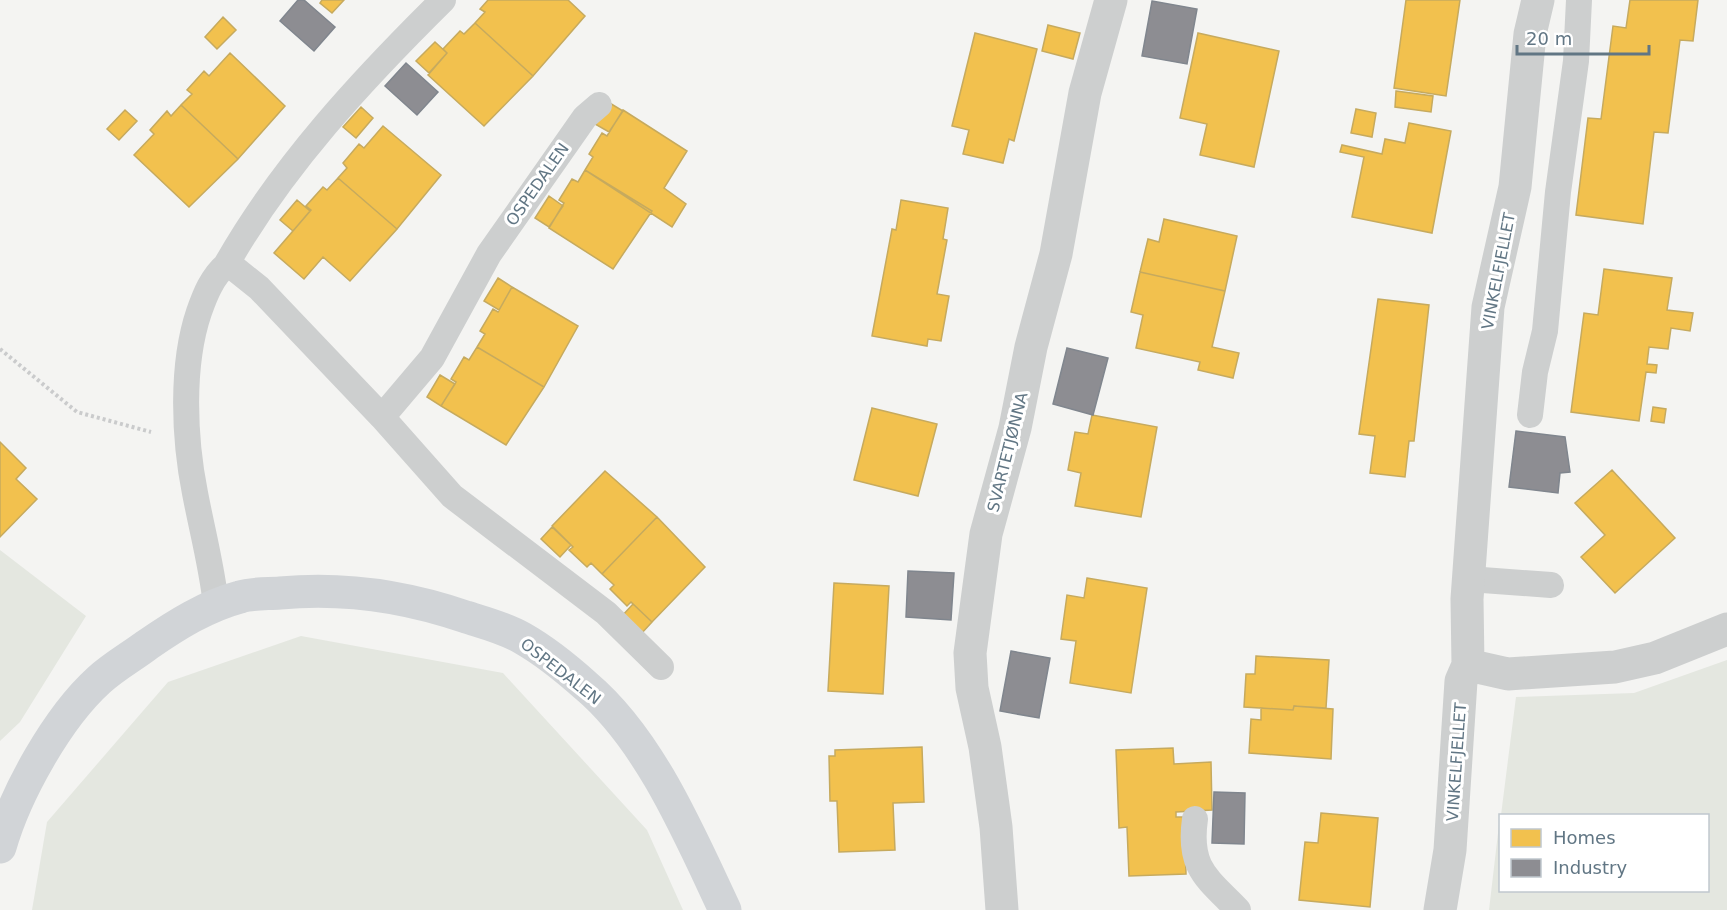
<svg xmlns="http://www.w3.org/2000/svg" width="1727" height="910" font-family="'DejaVu Sans',sans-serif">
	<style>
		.green { fill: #e4e7e0 }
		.homes { fill: #f2c14e; stroke: #c6aa5e; stroke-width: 1.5 }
		.industry { fill: #8d8d92; stroke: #80868e; stroke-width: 1.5 }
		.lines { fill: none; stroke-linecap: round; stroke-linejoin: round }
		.path { stroke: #cacbcc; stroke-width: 4; stroke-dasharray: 3 3; stroke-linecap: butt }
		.lane { stroke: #cdcfcf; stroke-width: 26 }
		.street { stroke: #cdcfcf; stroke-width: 33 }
		.secondary { stroke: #d1d4d7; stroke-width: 33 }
		.labels { text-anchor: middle; stroke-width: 6; stroke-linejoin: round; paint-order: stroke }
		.street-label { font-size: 16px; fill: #617684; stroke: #fff }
	</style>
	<rect width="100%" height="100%" fill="#f4f4f2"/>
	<path class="green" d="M 0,550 L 86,616 L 20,722 L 0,741 Z
		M 301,636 L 503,673 L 647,830 L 683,910 L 32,910 L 47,822 L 168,682 Z
		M 1727,660 L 1727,910 L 1489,910 L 1500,816 L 1500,890 L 1708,890 L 1708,816 L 1501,815 L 1516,697 L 1634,693 Z"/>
	<path class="homes" d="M 322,0 L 344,0 L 332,13 L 320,3 Z
		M 488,0 L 568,0 L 585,16 L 533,76 L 475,23 L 485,12 L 480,9 Z
		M 1406,0 L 1460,0 L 1446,96 L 1394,88 Z
		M 1630,0 L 1698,0 L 1693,41 L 1680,40 L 1668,133 L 1654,132 L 1643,224 L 1576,215 L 1588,118 L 1601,119 L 1613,26 L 1626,28 Z
		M 223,17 L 236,30 L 217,49 L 205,37 Z
		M 475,23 L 533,76 L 484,126 L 428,75 L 447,53 L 443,49 L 460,31 L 464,34 Z
		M 1048,25 L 1080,33 L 1073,59 L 1042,51 Z
		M 975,33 L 1037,49 L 1014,141 L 1009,139 L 1003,163 L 963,154 L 969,130 L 952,126 Z
		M 1198,33 L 1279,51 L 1254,167 L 1200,155 L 1207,124 L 1180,118 Z
		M 435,42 L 447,53 L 429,73 L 416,61 Z
		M 230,53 L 285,106 L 238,159 L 181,105 L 192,94 L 187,90 L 204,71 L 209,76 Z
		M 1396,91 L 1433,96 L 1431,112 L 1395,107 Z
		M 608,102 L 623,111 L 609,132 L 595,124 Z
		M 181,105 L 238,159 L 189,207 L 134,155 L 154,134 L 150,130 L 167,111 L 171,116 Z
		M 361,107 L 373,118 L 356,138 L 343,127 Z
		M 1356,109 L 1376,113 L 1372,137 L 1351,133 Z
		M 125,110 L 137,121 L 119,140 L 107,129 Z
		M 623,110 L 687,151 L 664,188 L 686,204 L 672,227 L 585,170 L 593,157 L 589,154 L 602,133 L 607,136 Z
		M 1409,123 L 1451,131 L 1432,233 L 1352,217 L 1364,157 L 1340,152 L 1342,145 L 1382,154 L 1385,139 L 1405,143 Z
		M 383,126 L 441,175 L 397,229 L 338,178 L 347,168 L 343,163 L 359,144 L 364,148 Z
		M 585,170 L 652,211 L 613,269 L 549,228 L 564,203 L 559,200 L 572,179 L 578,182 Z
		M 338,178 L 397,229 L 350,281 L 323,257 L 304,279 L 274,253 L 311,210 L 306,206 L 323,187 L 327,190 Z
		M 549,196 L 563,206 L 549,227 L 535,218 Z
		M 297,200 L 310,211 L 293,231 L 280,220 Z
		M 901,200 L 948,208 L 943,239 L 947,240 L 937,294 L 949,296 L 941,341 L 928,339 L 927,346 L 872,336 L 892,229 L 896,230 Z
		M 1164,219 L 1237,236 L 1225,291 L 1140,272 L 1148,239 L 1159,242 Z
		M 1604,269 L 1672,278 L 1667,310 L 1693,313 L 1690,331 L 1671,328 L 1668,349 L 1649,347 L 1647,364 L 1657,365 L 1656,373 L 1646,372 L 1639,421 L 1571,412 L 1584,313 L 1598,315 Z
		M 1140,272 L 1225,291 L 1212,347 L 1239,353 L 1233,378 L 1198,370 L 1200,362 L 1136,348 L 1143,315 L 1131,312 Z
		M 498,278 L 512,287 L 499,310 L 484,301 Z
		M 512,287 L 578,326 L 544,387 L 477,347 L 485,334 L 480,331 L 493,309 L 498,312 Z
		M 1378,299 L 1429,305 L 1414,441 L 1409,441 L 1405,477 L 1370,473 L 1375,436 L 1359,434 Z
		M 477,347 L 544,387 L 506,445 L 441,406 L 456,382 L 451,379 L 464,357 L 469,360 Z
		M 440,375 L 455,384 L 441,406 L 427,397 Z
		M 1653,407 L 1666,409 L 1664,423 L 1651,421 Z
		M 872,408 L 937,424 L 918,496 L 854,480 Z
		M 1092,415 L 1157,427 L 1141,517 L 1075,506 L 1081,473 L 1068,470 L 1075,432 L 1088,434 Z
		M 0,442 L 26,468 L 16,479 L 37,499 L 0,537 Z
		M 1612,470 L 1675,538 L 1615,593 L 1581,557 L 1605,535 L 1575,503 Z
		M 605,471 L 657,517 L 602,574 L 591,563 L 587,567 L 569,550 L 573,547 L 552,526 Z
		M 657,517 L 705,567 L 652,622 L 631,602 L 627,606 L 610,589 L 614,585 L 602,574 Z
		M 552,527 L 571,545 L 560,557 L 541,539 Z
		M 1087,578 L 1147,588 L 1131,693 L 1070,683 L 1076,641 L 1061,639 L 1067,595 L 1084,598 Z
		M 834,583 L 889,586 L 883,694 L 828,691 Z
		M 633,604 L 652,622 L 641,634 L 622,616 Z
		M 1256,656 L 1329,660 L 1326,708 L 1294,706 L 1293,710 L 1244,707 L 1246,674 L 1255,674 Z
		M 1294,706 L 1333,709 L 1331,759 L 1249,753 L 1251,719 L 1261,720 L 1261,708 L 1293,710 Z
		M 922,747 L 924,802 L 893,803 L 895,850 L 839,852 L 837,801 L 830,801 L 829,756 L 835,756 L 835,750 Z
		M 1173,748 L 1174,764 L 1211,762 L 1212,810 L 1176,812 L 1176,817 L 1184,817 L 1186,874 L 1129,876 L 1127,827 L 1119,828 L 1116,750 Z
		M 1321,813 L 1378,818 L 1370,907 L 1299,900 L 1305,842 L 1318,843 Z"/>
	<path class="industry" d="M 298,0 L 304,0 L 335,27 L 314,51 L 280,21 Z
		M 1152,1 L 1197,9 L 1187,64 L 1142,56 Z
		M 406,63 L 438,92 L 417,115 L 385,86 Z
		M 1067,348 L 1108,358 L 1093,415 L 1053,404 Z
		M 1516,431 L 1565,437 L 1570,472 L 1560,473 L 1558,493 L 1509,487 Z
		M 908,571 L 954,573 L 951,620 L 906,617 Z
		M 1011,651 L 1050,658 L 1039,718 L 1000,711 Z
		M 1214,792 L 1245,793 L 1244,844 L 1212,843 Z"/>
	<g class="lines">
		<path class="path" d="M 0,349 L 77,412 L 151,432"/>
		<path class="lane" d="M 226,265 C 282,166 362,80 443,0
			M 1530,415 L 1535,372 L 1545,331 L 1558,192 L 1576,61 L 1579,0
			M 382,417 L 432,358 L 489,254 L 585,117 L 599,105
			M 1469,579 L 1551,585
			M 216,605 C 212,567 202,530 195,493 C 184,438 181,365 199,312 C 205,295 212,277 226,265 L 234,268 L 259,288 L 382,417 L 452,496 L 606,613 L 661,667
			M 1195,819 C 1188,868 1207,878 1238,910"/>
		<path class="street" d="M 1468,665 L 1508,674 L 1615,667 L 1655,658 L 1727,629
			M 1002,910 L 996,827 L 985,747 L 972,688 L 970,653 L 986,534 L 1015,428 L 1031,347 L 1056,254 L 1085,93 L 1111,0
			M 1440,910 L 1450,850 L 1461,681 L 1468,665 L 1467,599 L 1488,307 L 1515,187 L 1530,34 L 1538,0"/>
		<path class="secondary" d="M 0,847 C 15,794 57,718 99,680 C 113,667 131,657 147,645 C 176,625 206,606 240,597 C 252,593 267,594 280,593 C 344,587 405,596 466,617 C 485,623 505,628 522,638 C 545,651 567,669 586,686 C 650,740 690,836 725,910"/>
	</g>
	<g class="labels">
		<g class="street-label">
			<text transform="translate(537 184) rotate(-55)" y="6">OSPEDALEN</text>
			<text transform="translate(1498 271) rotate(-79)" y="6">VINKELFJELLET</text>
			<text transform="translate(1007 452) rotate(-76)" y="6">SVARTETJØNNA</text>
			<text transform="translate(561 671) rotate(38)" y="6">OSPEDALEN</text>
			<text transform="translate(1456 762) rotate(-86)" y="6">VINKELFJELLET</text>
		</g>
	</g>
	<rect x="1499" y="814" width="210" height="78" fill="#ffffff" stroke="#c0c8ce" stroke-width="1.5"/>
	<rect x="1511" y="829" width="30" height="18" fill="#f2c14e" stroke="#c0c8ce" stroke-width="1.5"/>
	<text x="1553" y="844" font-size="18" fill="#617684">Homes</text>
	<rect x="1511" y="859" width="30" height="18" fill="#8d8d92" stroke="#c0c8ce" stroke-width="1.5"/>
	<text x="1553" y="874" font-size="18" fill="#617684">Industry</text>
	<path d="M1517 45v9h132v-9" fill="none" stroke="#617684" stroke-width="3"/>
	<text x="1526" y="45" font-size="18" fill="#617684" stroke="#ffffff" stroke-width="4.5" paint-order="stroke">20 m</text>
</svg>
